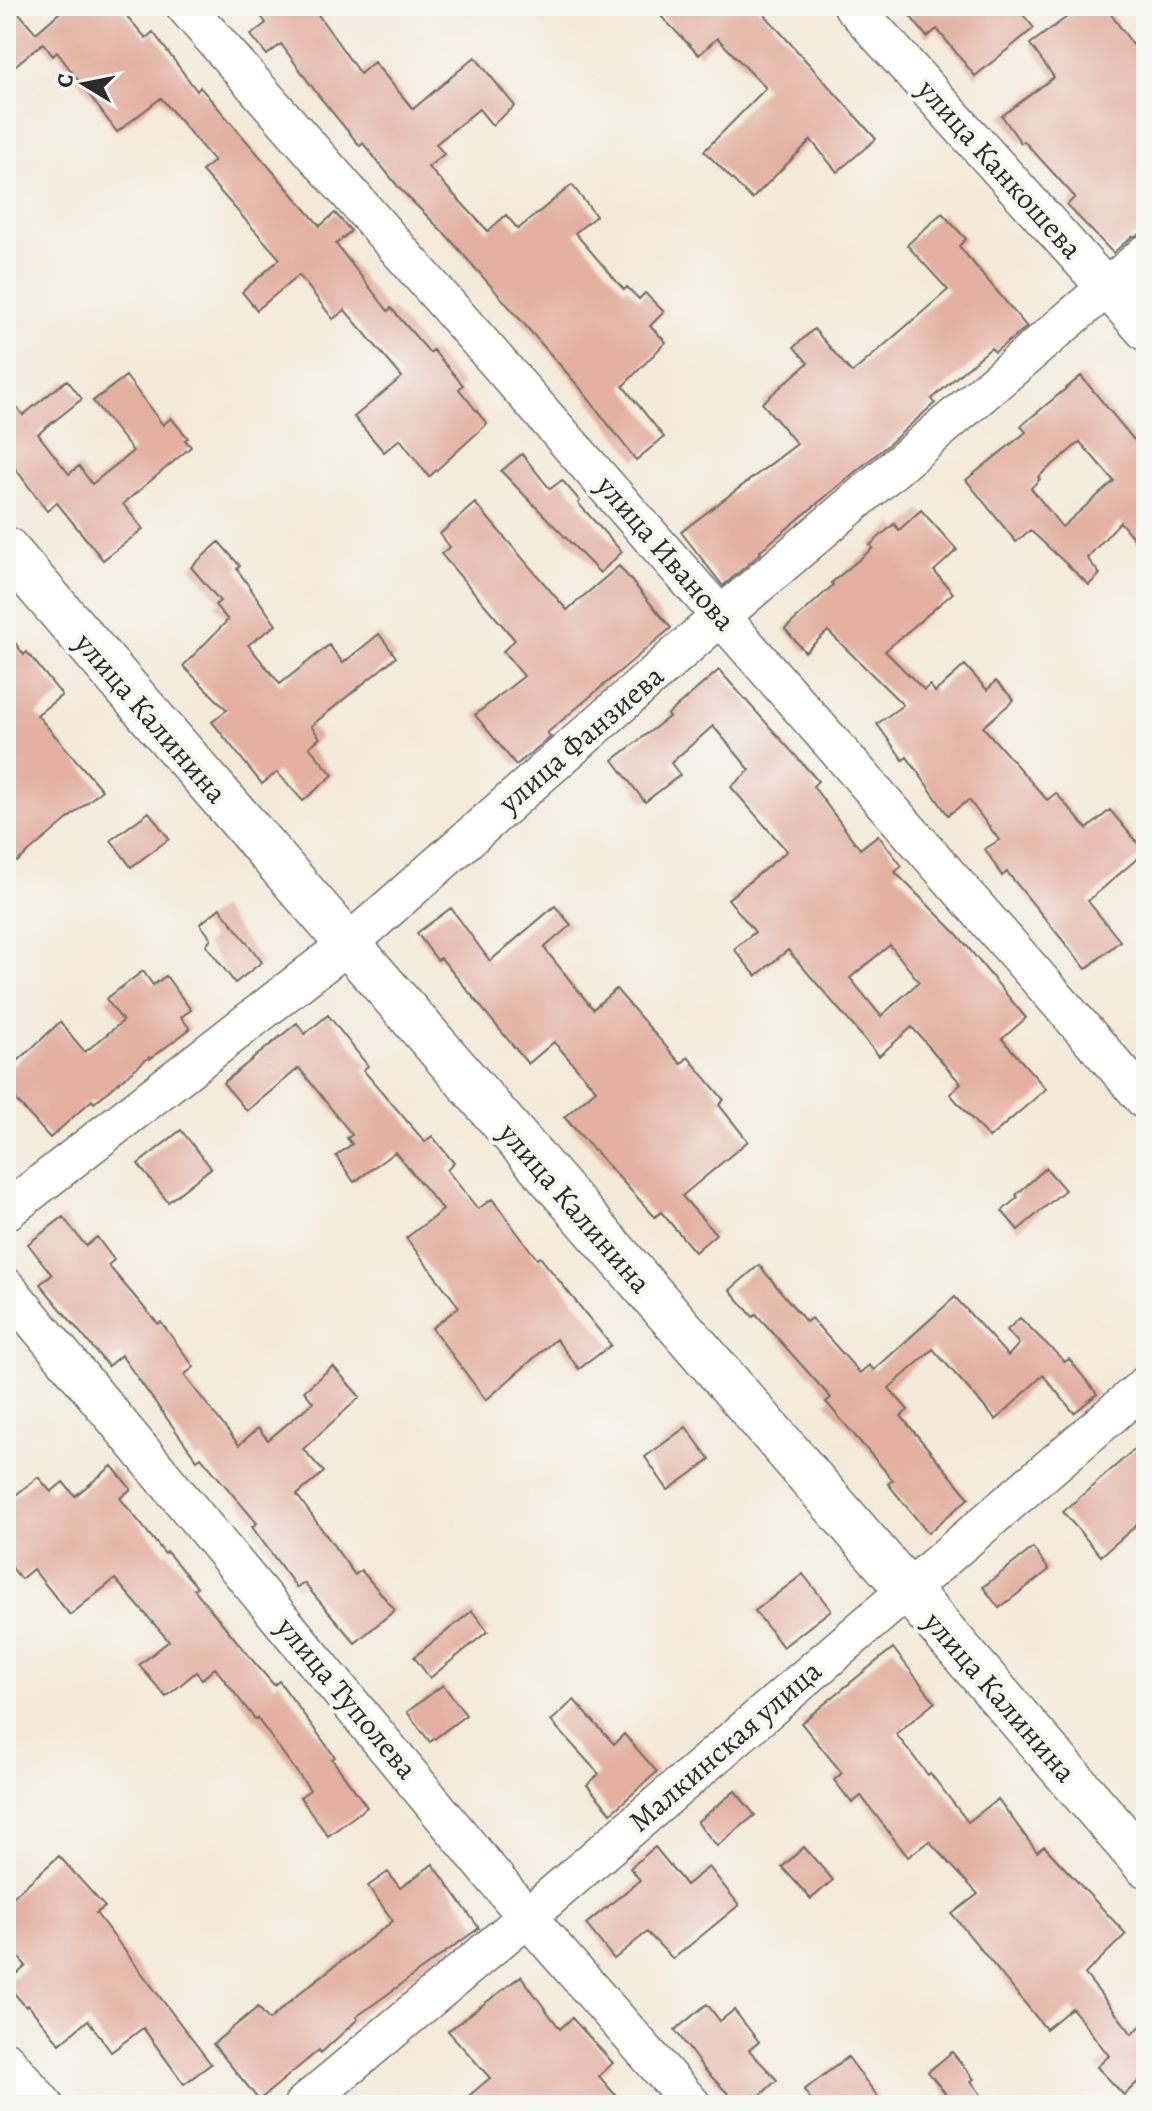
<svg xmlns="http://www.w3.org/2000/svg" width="1152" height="2111" font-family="Alegreya,serif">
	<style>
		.building { fill: #e3b0a1; fill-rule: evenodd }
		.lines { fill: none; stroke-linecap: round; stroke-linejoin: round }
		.minor-casing { stroke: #716e68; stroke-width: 41 }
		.tertiary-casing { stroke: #716e68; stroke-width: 47 }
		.minor { stroke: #fff; stroke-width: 38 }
		.tertiary { stroke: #fff; stroke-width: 44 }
		.labels { text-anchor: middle; stroke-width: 8; stroke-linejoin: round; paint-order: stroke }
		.street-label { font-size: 30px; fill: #2b2b2b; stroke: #f6f6f2 }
	</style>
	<rect width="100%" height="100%" fill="#f6f6f2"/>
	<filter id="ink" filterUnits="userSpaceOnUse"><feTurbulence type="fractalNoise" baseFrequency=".0125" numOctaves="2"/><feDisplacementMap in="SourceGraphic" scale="16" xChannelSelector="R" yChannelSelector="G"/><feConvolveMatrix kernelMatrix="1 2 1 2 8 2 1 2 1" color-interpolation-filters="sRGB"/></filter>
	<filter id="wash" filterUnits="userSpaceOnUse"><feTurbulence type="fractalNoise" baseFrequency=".006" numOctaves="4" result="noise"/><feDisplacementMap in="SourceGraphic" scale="32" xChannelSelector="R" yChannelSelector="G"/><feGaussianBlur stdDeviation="1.8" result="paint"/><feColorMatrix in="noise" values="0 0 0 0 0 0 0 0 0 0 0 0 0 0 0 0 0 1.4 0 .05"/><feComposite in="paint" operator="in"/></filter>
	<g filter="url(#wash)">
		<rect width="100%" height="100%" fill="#f4ead9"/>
		<g id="blocks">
			<path class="building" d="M 6,6 L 13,6 L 36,33 L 67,6 L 118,6 L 146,38 L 153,32 L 197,91 L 200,87 L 320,226 L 335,213 L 351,231 L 336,244 L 388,311 L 391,308 L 430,353 L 433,350 L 463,385 L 459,389 L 487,424 L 429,477 L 400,439 L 384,452 L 354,417 L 402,377 L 345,310 L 333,319 L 299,275 L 257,310 L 242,292 L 280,259 L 202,171 L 214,161 L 161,98 L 117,132 L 57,52 L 53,56 L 43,43 L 6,73 Z
				M 253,6 L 312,6 L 360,74 L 374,62 L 413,109 L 475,57 L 515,106 L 492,125 L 479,109 L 436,144 L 444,154 L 428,167 L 488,231 L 506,215 L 518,229 L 572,185 L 596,216 L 575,233 L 624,290 L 627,287 L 639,299 L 645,293 L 664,312 L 650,326 L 666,342 L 623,386 L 664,437 L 636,460 L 580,388 L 448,237 L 400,189 L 363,143 L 360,146 L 318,95 L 281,44 L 267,55 L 251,35 L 266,23 Z
				M 651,6 L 757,6 L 876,139 L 837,172 L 811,140 L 752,199 L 704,151 L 766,88 L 717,38 L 699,55 Z
				M 902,6 L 1016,6 L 1034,28 L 975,76 L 937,29 L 927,37 Z
				M 1082,6 L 1105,6 L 1146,63 L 1146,233 L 1132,237 L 1113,253 L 1067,205 L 1075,197 L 1024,141 L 1021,143 L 1002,116 L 1054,77 L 1030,44 Z
				M 942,213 L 966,239 L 959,246 L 1027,327 L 995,352 L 991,348 L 961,373 L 932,399 L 935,403 L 889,444 L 760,551 L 761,553 L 723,586 L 681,532 L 797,444 L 762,403 L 808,363 L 794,347 L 814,329 L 852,373 L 948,290 L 907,245 Z
				M 126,376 L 163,425 L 171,418 L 188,438 L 185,440 L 191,447 L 123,504 L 143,529 L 103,560 L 57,503 L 47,511 L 6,456 L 6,393 L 23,415 L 67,380 L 82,399 L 38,434 L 69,474 L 79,466 L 92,484 L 133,451 L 93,401 Z
				M 1081,376 L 1134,440 L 1146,429 L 1146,553 L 1120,522 L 1087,558 L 1100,574 L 1089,585 L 1030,530 L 1016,542 L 966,480 L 1026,432 L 1021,426 ZM 1080,442 L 1114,481 L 1062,527 L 1031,488 L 1040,479 L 1038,477 Z
				M 522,454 L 550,489 L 562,480 L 580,501 L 578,503 L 622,552 L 600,573 L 501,471 Z
				M 475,503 L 567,610 L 619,566 L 671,628 L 547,733 L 551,737 L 516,765 L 475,715 L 524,676 L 503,651 L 515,640 L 441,554 L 450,547 L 440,534 Z
				M 921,510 L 957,550 L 934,571 L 953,593 L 885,651 L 924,690 L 930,685 L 935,692 L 965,665 L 987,690 L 996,681 L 1014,700 L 983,727 L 1047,800 L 1056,793 L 1087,829 L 1110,810 L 1145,852 L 1088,901 L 1120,941 L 1086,969 L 1007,872 L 1002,876 L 985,849 L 999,840 L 969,800 L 948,815 L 907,757 L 903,760 L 877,724 L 903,705 L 828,631 L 805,652 L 785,629 L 833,585 L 831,583 L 873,548 L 870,545 L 894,524 L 899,530 Z
				M 219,542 L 240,566 L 237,569 L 276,625 L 248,645 L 280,684 L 329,645 L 343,663 L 379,634 L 396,657 L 311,726 L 320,738 L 309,747 L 333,775 L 303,801 L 277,772 L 262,784 L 212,722 L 227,710 L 183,666 L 228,620 L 215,605 L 220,601 L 191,567 Z
				M 6,630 L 24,655 L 27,652 L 62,695 L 37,715 L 102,790 L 17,862 L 6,851 Z
				M 719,670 L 818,781 L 813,786 L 860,849 L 878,835 L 902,866 L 895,872 L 957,934 L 1026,1018 L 1002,1039 L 1046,1089 L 989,1138 L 950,1094 L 961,1084 L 912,1027 L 879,1056 L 788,950 L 756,976 L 734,949 L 755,932 L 728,899 L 787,851 L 731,787 L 750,770 L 713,726 L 671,763 L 680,775 L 645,802 L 613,760 L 669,717 L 667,715 ZM 890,945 L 919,982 L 881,1016 L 850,978 Z
				M 149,812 L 169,839 L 131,867 L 111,840 Z
				M 555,906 L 571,925 L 544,948 L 593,1009 L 616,989 L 681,1064 L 688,1057 L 724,1100 L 719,1105 L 748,1141 L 682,1196 L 716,1234 L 695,1252 L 661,1212 L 655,1217 L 564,1117 L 596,1090 L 554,1042 L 528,1064 L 441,958 L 437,960 L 417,933 L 451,908 L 490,961 Z
				M 220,908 L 262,962 L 235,983 L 206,945 L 211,938 L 200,924 Z
				M 143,971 L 153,985 L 166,976 L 191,1010 L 181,1017 L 190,1029 L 150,1059 L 149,1057 L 94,1103 L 92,1100 L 50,1138 L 6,1089 L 6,1072 L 60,1022 L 85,1052 L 123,1021 L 106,999 Z
				M 328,1015 L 368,1066 L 363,1070 L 425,1142 L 432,1136 L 454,1163 L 447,1170 L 478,1209 L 492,1199 L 537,1259 L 540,1257 L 611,1345 L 579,1369 L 556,1339 L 486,1400 L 432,1328 L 459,1307 L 406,1238 L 443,1210 L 395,1152 L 354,1182 L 336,1156 L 352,1144 L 347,1138 L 352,1135 L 299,1068 L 247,1111 L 223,1083 L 297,1023 L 305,1034 Z
				M 181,1130 L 211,1168 L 168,1202 L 138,1164 Z
				M 1046,1168 L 1065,1190 L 1018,1230 L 1002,1211 L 1018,1197 L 1016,1195 Z
				M 63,1217 L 86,1246 L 97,1237 L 114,1260 L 108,1265 L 158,1324 L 161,1322 L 194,1367 L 184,1375 L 239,1445 L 258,1428 L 268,1440 L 313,1402 L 304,1391 L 333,1366 L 360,1397 L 303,1449 L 324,1472 L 297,1495 L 355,1575 L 361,1570 L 395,1610 L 355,1643 L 304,1583 L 297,1588 L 252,1527 L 257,1523 L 201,1457 L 197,1460 L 121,1355 L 108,1366 L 40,1284 L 52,1275 L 28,1244 Z
				M 759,1265 L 806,1322 L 811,1318 L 860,1373 L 869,1365 L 874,1370 L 955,1297 L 1008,1356 L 1019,1344 L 1007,1330 L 1020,1318 L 1065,1362 L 1069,1359 L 1097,1394 L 1074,1413 L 1043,1375 L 996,1420 L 933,1349 L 889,1388 L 908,1410 L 901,1416 L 969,1498 L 928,1533 L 888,1484 L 893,1480 L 826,1402 L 831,1398 L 756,1314 L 753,1317 L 730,1290 Z
				M 686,1427 L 710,1460 L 668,1490 L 645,1457 Z
				M 1146,1439 L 1146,1517 L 1101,1556 L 1063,1512 Z
				M 112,1466 L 131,1489 L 120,1498 L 165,1554 L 167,1552 L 197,1587 L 194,1589 L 254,1662 L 274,1685 L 279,1681 L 335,1757 L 332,1759 L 367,1807 L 328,1836 L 300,1797 L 310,1790 L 257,1718 L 255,1719 L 215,1668 L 202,1679 L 196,1672 L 166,1697 L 139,1665 L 169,1641 L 115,1579 L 70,1615 L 33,1569 L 21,1579 L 6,1560 L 6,1503 L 38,1477 L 51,1492 L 63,1482 L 75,1496 Z
				M 1033,1548 L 1049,1570 L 999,1608 L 983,1587 Z
				M 803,1574 L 831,1610 L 783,1647 L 755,1611 Z
				M 472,1611 L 488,1631 L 430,1678 L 414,1657 Z
				M 893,1648 L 935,1702 L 896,1734 L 928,1775 L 930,1773 L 968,1822 L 998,1799 L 1037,1852 L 1044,1846 L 1126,1934 L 1085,1974 L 1132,2034 L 1146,2021 L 1146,2074 L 1124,2095 L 1097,2067 L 1109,2056 L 1072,2008 L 1046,2029 L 952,1914 L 978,1894 L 929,1841 L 908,1857 L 861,1796 L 852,1803 L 834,1780 L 842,1773 L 801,1723 Z
				M 443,1685 L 466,1715 L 430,1742 L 407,1712 Z
				M 574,1700 L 614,1744 L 624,1734 L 657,1772 L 611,1813 L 587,1785 L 599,1774 L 551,1721 Z
				M 735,1791 L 755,1815 L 717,1846 L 697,1822 Z
				M 655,1847 L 686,1885 L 709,1867 L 739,1905 L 673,1959 L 647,1932 L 614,1959 L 586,1924 L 640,1880 L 630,1868 Z
				M 804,1847 L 833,1880 L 811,1899 L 782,1867 Z
				M 59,1856 L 105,1907 L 96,1913 L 211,2064 L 184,2084 L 143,2028 L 111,2052 L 88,2020 L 60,2044 L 28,2005 L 26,2007 L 6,1984 L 26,1966 L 6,1942 L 6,1903 Z
				M 433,1864 L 479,1928 L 356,2017 L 358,2019 L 321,2053 L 319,2050 L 259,2100 L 213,2044 L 258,2007 L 269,2020 L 302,1991 L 393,1921 L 368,1886 L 388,1872 L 400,1888 Z
				M 521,1976 L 560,2029 L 572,2018 L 613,2063 L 599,2076 L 624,2105 L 458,2105 L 490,2078 L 448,2031 Z
				M 707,2004 L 720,2021 L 734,2010 L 759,2042 L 749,2050 L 777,2080 L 750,2105 L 739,2105 L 704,2069 L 675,2030 Z
				M 952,2052 L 974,2079 L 971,2081 L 989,2105 L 955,2105 L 928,2072 Z
				M 848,2057 L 884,2105 L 815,2105 L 804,2090 Z"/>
		</g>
	</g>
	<g filter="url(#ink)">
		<use href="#blocks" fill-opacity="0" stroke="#716e68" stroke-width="2"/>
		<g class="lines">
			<g class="minor-casing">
				<path id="minor" d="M 185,6 L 1146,1101
					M 853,6 L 1146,332
					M 6,1211 L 347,945 L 721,616 L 1146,254
					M 6,1287 L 527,1917 L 692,2105
					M 6,2061 L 44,2105
					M 303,2105 L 527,1917 L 1146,1385"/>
			</g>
			<g class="tertiary-casing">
				<path id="tertiary" d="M 6,549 L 1146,1865"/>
			</g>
			<use href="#minor" class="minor"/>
			<use href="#tertiary" class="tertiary"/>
		</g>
	</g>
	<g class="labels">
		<g class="street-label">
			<text transform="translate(1000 169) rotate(48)" y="10">улица Канкошева</text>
			<text transform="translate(666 553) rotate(49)" y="10">улица Иванова</text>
			<text transform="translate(151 718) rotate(49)" y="10">улица Калинина</text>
			<text transform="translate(581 739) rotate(-41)" y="10">улица Фанзиева</text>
			<text transform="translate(575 1208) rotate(49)" y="10">улица Калинина</text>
			<text transform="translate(1000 1697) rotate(49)" y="10">улица Калинина</text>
			<text transform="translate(347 1698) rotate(50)" y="10">улица Туполева</text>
			<text transform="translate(725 1746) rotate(-41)" y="10">Малкинская улица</text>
		</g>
	</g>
	<rect width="1152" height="2111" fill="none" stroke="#f6f6f2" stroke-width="32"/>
	<g transform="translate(84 84) rotate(280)" stroke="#f6f6f2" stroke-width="6" paint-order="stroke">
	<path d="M0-6L14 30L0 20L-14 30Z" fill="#2b2b2b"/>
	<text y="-12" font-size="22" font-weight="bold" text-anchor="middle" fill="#2b2b2b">С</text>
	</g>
</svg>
